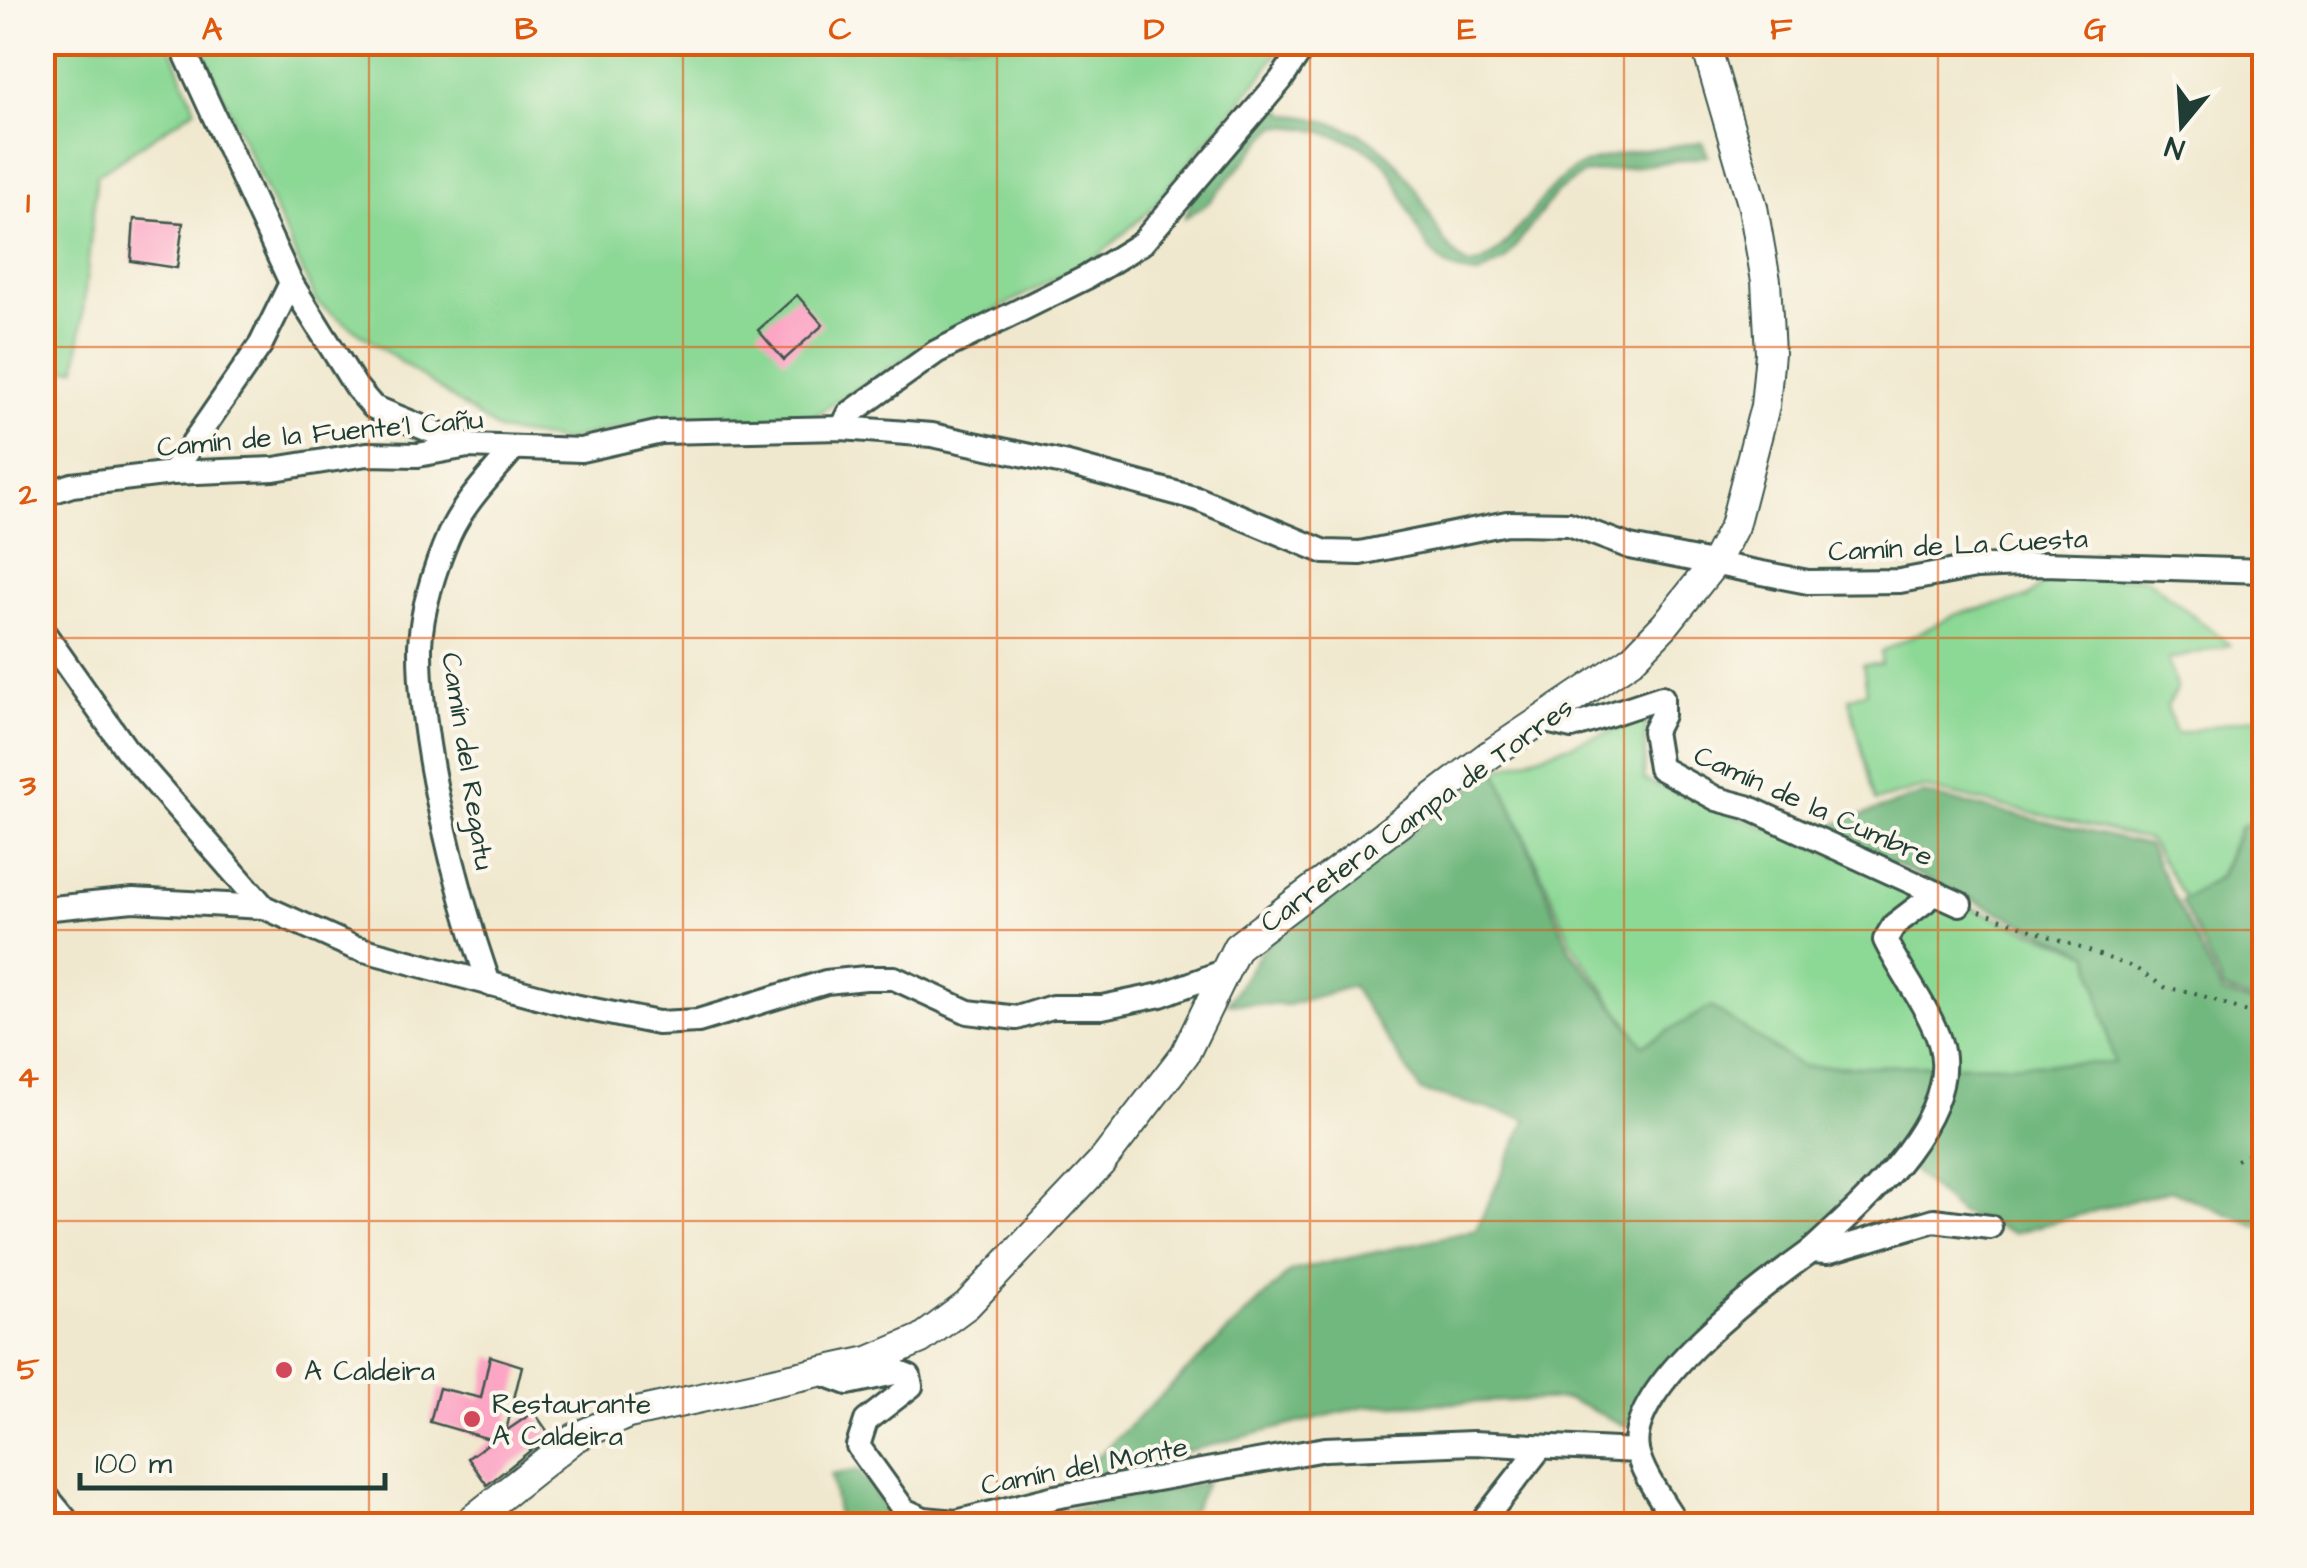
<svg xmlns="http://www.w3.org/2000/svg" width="2307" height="1568" font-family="'Architects Daughter',sans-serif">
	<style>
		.green { fill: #8cd895; stroke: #568a64; stroke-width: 2.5 }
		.forest { fill: #71b87e; stroke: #487a59; stroke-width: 2.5 }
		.building { fill: #fca5c4 }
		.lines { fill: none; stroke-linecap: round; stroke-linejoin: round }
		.minor-casing { stroke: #3e574b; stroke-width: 28 }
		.tertiary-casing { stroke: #3e574b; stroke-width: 32 }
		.path { stroke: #3e574b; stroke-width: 4; stroke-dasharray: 2.5 8; stroke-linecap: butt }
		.minor { stroke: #fff; stroke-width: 22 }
		.tertiary { stroke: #fff; stroke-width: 28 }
		.grid { fill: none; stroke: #de580e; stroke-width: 2.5; stroke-opacity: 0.55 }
		.poi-dot { fill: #d1495b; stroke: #fbf7ec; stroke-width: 4 }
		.labels { text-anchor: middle; stroke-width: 8; stroke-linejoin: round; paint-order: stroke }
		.street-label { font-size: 28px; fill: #1f3d34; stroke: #fbf7ec }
		.poi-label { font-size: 28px; fill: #1f3d34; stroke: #fbf7ec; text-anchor: start }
		.neatline { fill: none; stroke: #de580e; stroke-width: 4 }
		.grid-label { font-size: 32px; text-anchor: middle; font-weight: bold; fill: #de580e }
	</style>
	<rect width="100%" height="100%" fill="#fbf7ec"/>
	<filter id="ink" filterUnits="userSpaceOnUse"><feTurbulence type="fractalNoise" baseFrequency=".01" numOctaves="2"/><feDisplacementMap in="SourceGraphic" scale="20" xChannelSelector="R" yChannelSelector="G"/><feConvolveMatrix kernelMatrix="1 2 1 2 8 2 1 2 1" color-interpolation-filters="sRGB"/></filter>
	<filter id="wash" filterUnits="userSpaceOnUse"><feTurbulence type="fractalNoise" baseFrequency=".0048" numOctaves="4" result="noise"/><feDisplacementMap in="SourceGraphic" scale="40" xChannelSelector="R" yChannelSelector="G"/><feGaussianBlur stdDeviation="2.25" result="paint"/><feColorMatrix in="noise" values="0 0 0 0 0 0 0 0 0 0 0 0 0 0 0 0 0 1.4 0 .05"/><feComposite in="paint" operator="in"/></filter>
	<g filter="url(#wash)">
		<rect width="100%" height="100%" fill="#f0e8ce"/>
		<g class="green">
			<polygon points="43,43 169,43 195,109 97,175 77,368 43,374"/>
			<polygon points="199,43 1283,43 1263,74 1148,212 1098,256 909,356 798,426 657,419 564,441 499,431 317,303"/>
			<polygon points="2052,576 2146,578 2230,645 2168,660 2177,690 2167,706 2176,734 2264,715 2264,821 2240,826 2219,876 2185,899 2149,840 1923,788 1875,802 1849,698 1867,691 1863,665 1881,664 1881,652 1957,614 2027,598"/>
			<polygon points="1646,719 1644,780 2090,954 2115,1063 1802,1067 1711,1007 1643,1045 1573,945 1496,770"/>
		</g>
		<g class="forest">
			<path d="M1280,108L1287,114C1356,123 1390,142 1424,203C1439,229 1440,245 1468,265C1507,264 1537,191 1573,170C1603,152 1666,148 1702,142L1708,156L1583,174L1557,192L1505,260L1478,275C1419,272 1415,209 1389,169C1369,139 1309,126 1276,126L1209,202L1185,218L1192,197Z"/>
			<polygon points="1496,770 1570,949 1643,1045 1711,1007 1802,1067 2114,1063 2090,954 1820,830 1923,794 2148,845 2222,993 2264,1008 2264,1229 2171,1190 2014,1233 1960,1213 1906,1164 1716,1327 1626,1426 1568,1399 1365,1406 1073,1480 1291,1271 1476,1230 1527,1119 1421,1091 1352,986 1287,1005 1228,1003 1264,947 1312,906"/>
			<polygon points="2264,822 2264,1005 2224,990 2181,901 2221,877 2241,826"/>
			<polygon points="858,1470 887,1511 933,1525 839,1525 831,1475"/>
			<polygon points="1206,1483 1186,1525 984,1525"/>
		</g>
		<g id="blocks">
			<g class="building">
				<polygon points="134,219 183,223 177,268 131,261"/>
				<polygon points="797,295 823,325 784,360 758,330"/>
				<polygon points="490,1356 522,1366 506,1431 534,1412 550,1435 487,1485 468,1458 493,1440 430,1422 439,1388 481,1398"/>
			</g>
		</g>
	</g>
	<g filter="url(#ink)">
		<use href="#blocks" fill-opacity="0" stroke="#3e574b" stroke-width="2.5"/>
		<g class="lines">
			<g class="minor-casing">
				<g id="minor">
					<polyline points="180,42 291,283 356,387 373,407 468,446"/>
					<polyline points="842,428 849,414 936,352 1087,277 1142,243 1281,80 1306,42"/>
					<polyline points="172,473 261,344 291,283"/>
					<polyline points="42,495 72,485 172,473 274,469 367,454 418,455 468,446 581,450 661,432 842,428 932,435 1068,464 1198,499 1325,552 1360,553 1507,523 1569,524 1630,547 1808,582 1900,581 1976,567 2044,564 2264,571"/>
					<polyline points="42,630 126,749 264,907 353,947 574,1006 658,1023 698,1021 826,982 866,978 894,978 968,1012 1017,1018 1052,1007 1102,1007 1161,995 1225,971"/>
					<polyline points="1542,720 1572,727 1662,697 1662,715 1654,731 1660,768 1717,799 1747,807 1960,904"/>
					<polyline points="42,909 133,900 264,907"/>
					<path d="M489,984C456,888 419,748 420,646C421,611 435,567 449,535C464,502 490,477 513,449"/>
					<path d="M1811,1251C1860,1206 1963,1117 1940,1043C1928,1006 1902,975 1885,940L1894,925L1936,893"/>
					<polyline points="821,1373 848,1383 899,1372 909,1376 911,1386 866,1421 858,1446 904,1510 924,1519 956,1522 1055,1497 1325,1449 1473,1443 1637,1451"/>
					<polyline points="42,1491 71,1526"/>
					<polyline points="1479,1526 1541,1447"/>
					<path d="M1678,1526C1665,1504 1642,1475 1637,1450C1626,1386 1764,1285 1811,1251L1827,1252L1934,1220L1990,1227"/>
				</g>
			</g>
			<g class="tertiary-casing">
				<polyline id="tertiary" points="464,1526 576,1437 628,1414 869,1361 921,1339 967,1305 1101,1163 1185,1054 1237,947 1489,755 1631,660 1665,625 1716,561 1734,526 1765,406 1770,353 1766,281 1753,207 1705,42"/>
			</g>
			<g class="path">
				<polyline points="1980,911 2135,968 2166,988 2192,992 2264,1018"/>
				<polyline points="2236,1160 2264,1147"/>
			</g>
			<use href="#minor" class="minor"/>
			<use href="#tertiary" class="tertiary"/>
		</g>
	</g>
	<path class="grid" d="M369,42V1526M683,42V1526M997,42V1526M1310,42V1526M1624,42V1526M1938,42V1526M42,347H2264M42,638H2264M42,930H2264M42,1221H2264"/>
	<g class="poi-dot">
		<circle cx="284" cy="1370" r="10"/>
		<circle cx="472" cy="1419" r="10"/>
	</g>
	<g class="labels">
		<g class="street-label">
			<text transform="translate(320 432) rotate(-5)" y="10">Camín de la Fuente'l Cañu</text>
			<text transform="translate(1958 544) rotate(-3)" y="10">Camín de La Cuesta</text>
			<text transform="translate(469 761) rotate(81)" y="10">Camín del Regatu</text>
			<text transform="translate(1814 805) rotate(24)" y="10">Camín de la Cumbre</text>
			<text transform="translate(1416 814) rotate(-36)" y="10">Carretera Campa de Torres</text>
			<text transform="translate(1084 1465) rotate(-11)" y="10">Camín del Monte</text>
		</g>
		<g class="poi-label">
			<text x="304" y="1380">A Caldeira</text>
			<text x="492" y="1413">Restaurante<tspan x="492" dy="32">A Caldeira</tspan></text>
		</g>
	</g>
	<rect width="2307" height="1568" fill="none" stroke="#fbf7ec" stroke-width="110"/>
	<g transform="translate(2182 125) rotate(198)" stroke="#fbf7ec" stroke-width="8" paint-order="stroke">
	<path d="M0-8L18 38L0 25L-18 38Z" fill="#1f3d34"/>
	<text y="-15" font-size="28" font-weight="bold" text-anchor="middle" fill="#1f3d34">N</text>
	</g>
	<path d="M80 1473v15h305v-15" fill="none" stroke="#1f3d34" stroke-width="5"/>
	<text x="95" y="1473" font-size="30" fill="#1f3d34" stroke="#fbf7ec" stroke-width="8" paint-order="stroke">100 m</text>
	<rect x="55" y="55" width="2197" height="1458" class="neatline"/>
	<g class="grid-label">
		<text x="212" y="39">A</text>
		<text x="526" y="39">B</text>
		<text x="840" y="39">C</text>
		<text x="1154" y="39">D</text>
		<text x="1467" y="39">E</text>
		<text x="1781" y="39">F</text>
		<text x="2095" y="39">G</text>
		<text x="28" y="212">1</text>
		<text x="28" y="504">2</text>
		<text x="28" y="795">3</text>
		<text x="28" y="1087">4</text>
		<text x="28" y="1379">5</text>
	</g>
</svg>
